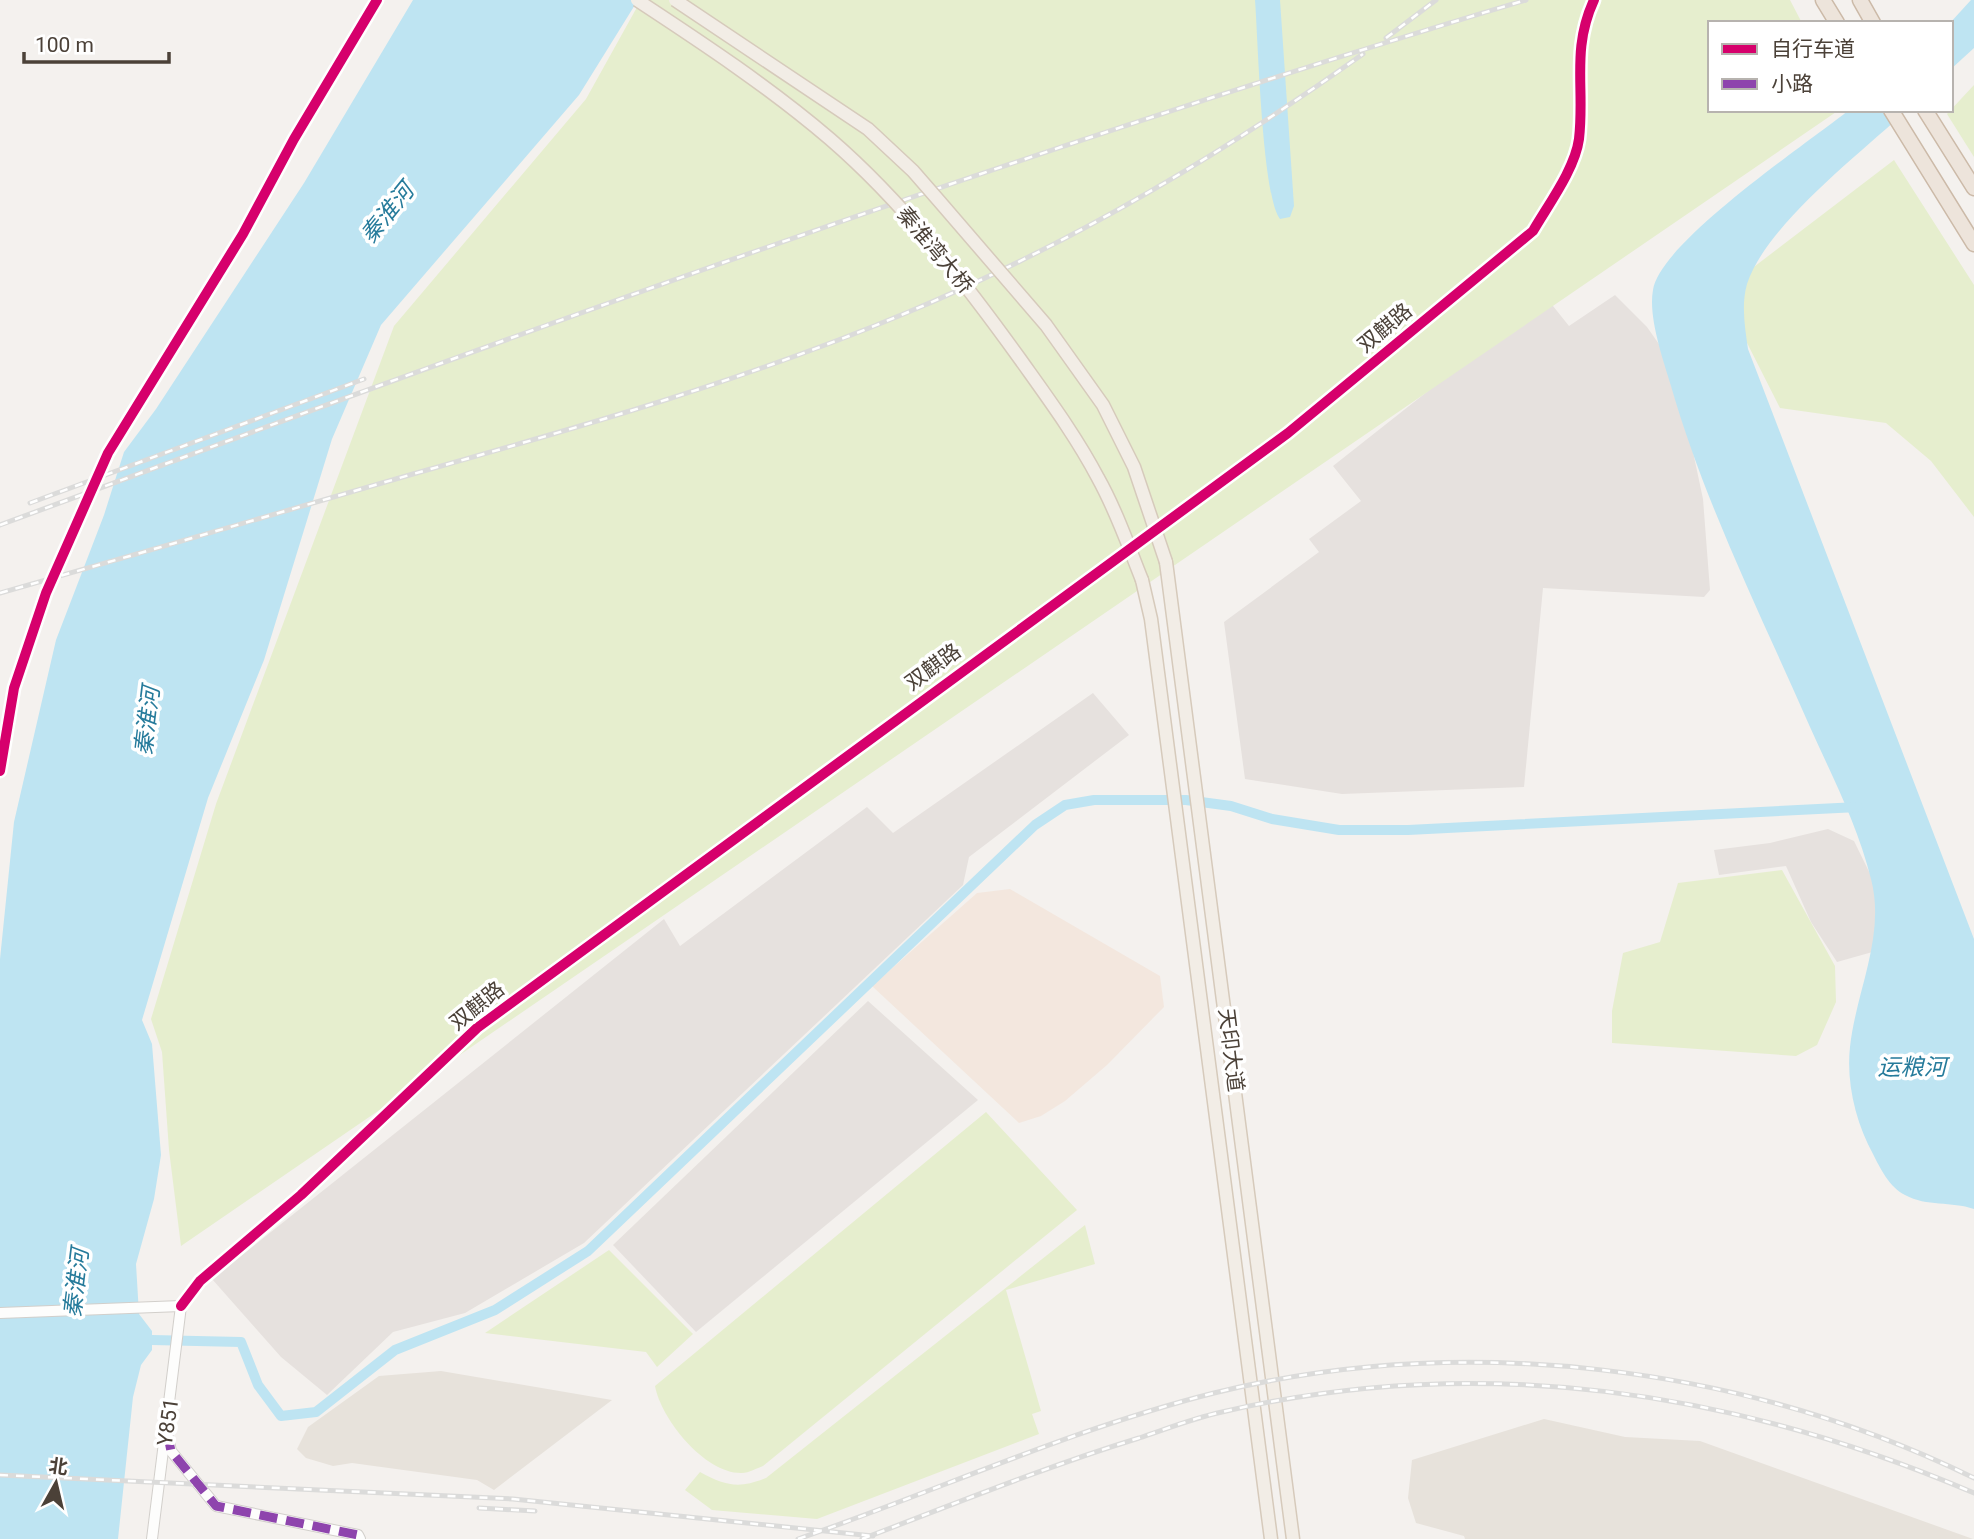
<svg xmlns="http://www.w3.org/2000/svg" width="1974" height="1539" font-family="Roboto,'Noto Sans SC',sans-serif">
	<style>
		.residential { fill: #e7e2db }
		.commercial { fill: #f3e7de }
		.industrial { fill: #e6e1de }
		.green { fill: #e6eece }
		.water { fill: #bee4f2 }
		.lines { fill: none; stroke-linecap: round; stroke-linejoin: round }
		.canal { stroke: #bee4f2; stroke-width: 10 }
		.minor-casing { stroke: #d2cfcb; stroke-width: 12 }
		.major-casing { stroke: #d6cabb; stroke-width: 15 }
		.highway-casing { stroke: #ccbaa8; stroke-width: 17 }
		.minor { stroke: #fdfdfc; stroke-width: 10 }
		.major { stroke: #f2ede6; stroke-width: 12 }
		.highway { stroke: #ede4db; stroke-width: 14 }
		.rail-casing { stroke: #dbdbda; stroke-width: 5 }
		.rail { stroke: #fff; stroke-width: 2.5; stroke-dasharray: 8; stroke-linecap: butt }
		.major-bridge-casing { stroke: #d6cabb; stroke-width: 15; stroke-linecap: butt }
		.major-bridge { stroke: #f2ede6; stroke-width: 12 }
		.quiet { stroke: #8e44ad; stroke-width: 9; stroke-dasharray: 18 9; stroke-linecap: butt }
		.cycleway-casing { stroke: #fff; stroke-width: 15 }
		.cycleway { stroke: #d6006c; stroke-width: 10 }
		.labels { text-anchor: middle; stroke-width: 7; stroke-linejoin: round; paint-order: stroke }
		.street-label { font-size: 21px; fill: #4b4138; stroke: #fff }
		.water-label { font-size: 23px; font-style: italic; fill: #267b9b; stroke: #fff }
	</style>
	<rect width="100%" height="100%" fill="#f4f1ee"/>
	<g class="residential">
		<polygon points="441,1371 612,1400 494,1490 477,1480 352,1463 333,1466 306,1458 297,1449 308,1427 379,1376"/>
		<polygon points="1544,1419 1625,1437 1700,1441 1973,1539 1465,1539 1464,1536 1416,1523 1408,1498 1412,1460"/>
	</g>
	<polygon class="commercial" points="1010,889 1160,976 1164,1007 1107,1065 1065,1101 1041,1116 1019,1123 872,986 977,893"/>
	<g class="industrial">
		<polygon points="1533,281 1569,326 1615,295 1647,327 1675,367 1703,499 1710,590 1704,597 1543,588 1524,787 1342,794 1245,779 1224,622 1319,552 1309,539 1361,501 1333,466 1480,350"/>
		<polygon points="1093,693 1129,735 969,857 963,885 584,1243 465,1313 393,1332 327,1395 281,1357 212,1279 664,919 680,946 867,807 893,833"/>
		<polygon points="1828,829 1854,841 1876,886 1876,951 1837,962 1811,922 1786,866 1719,875 1714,850 1770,843"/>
		<polygon points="868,1001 978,1100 696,1332 613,1245"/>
	</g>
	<g class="green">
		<polygon points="641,0 1790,0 1802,23 1710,23 1710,110 1839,110 181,1246 169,1150 162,1052 151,1019 216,804 394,326 586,99"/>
		<polygon points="1974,85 1974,157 1947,114"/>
		<polygon points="1894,160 1974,285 1974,517 1931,461 1886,423 1780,408 1743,335 1742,276"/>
		<polygon points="1782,870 1835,966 1836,1002 1817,1045 1796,1056 1612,1043 1612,1011 1623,953 1660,942 1678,883"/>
		<path d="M986,1112L1077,1210L763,1466C757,1468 749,1473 742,1473C705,1474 661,1419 655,1386Z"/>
		<path d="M1085,1225L1095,1264L1006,1290L1041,1411L1032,1414L1039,1434L817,1519L712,1510L685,1490L700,1472C726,1486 739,1489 766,1478Z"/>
		<polygon points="609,1250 693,1334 657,1367 646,1352 485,1333"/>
	</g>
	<g class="water">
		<polygon points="413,0 638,0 579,95 381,325 332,439 264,660 208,798 142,1020 152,1044 161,1155 154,1199 136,1264 139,1314 152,1331 152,1350 141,1365 133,1397 118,1539 0,1539 0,959 14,822 56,640 104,515 124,452 156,409 304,183"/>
		<path d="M1255,0H1280L1294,206L1290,217L1280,219C1262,196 1258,39 1255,0Z"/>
		<polygon points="1971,0 1974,0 1974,48 1951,69 1950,23"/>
		<path d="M1849,110H1907C1861,153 1766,225 1747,284C1741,305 1745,328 1748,349L1974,939V1209C1951,1201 1927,1207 1905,1195C1890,1188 1880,1168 1873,1154C1856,1123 1846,1083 1850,1047C1856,991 1886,936 1871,879C1858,826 1832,776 1810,727C1761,615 1705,504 1671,386C1663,359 1648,317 1653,290C1660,242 1808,143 1849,110Z"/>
	</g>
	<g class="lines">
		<polyline class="canal" points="152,1340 241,1342 258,1385 281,1416 316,1412 395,1350 495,1310 588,1251 1035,825 1065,805 1094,800 1186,800 1231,806 1272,819 1339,830 1408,830 1858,807"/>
		<g class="minor-casing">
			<g id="minor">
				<polyline points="0,771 14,688 46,593 108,453 243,234 294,139 377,0"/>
				<path d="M181,1306L200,1281L301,1195L477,1028L1288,433L1533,231C1548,205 1575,169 1579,139C1585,88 1571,50 1594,0"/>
				<polyline points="0,1313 181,1306"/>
				<polyline points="167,1432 171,1451 216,1506 358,1535 360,1539"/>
				<polyline points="152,1539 181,1306"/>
			</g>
		</g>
		<g class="major-casing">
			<g id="major">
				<polyline points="1166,562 1293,1539"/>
				<polyline points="1142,580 1151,619 1271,1539"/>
			</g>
		</g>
		<g class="highway-casing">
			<g id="highway">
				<polyline points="1823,0 1837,23"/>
				<polyline points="1860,0 1873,23"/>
				<polyline points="1891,110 1974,244"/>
				<polyline points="1925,110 1974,188"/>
			</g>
		</g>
		<use href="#minor" class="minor"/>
		<use href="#major" class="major"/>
		<use href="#highway" class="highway"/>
		<g class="rail-casing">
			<g id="rail">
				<polyline points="1386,38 1436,0"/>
				<polyline points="30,503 364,379"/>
				<path d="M0,525C505,338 1010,154 1526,0"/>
				<path d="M0,593C138,554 275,514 413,474C580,427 746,380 906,313C1067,246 1221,155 1363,54"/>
				<polyline points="0,1475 513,1499 873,1536"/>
				<polyline points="479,1508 535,1511"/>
				<path d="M798,1539C937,1491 1071,1429 1214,1393C1464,1331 1743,1365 1974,1478"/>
				<path d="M862,1539C954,1504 1045,1467 1139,1438C1166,1429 1194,1418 1222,1412C1478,1352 1734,1390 1974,1493"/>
			</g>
		</g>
		<use href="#rail" class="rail"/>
		<g class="major-bridge-casing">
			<g id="major-bridge">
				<path d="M637,0C704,44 769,87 830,139C903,202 963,280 1020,359C1047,397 1076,436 1098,478C1116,510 1128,545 1142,580"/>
				<polyline points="675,0 868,129 913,171 940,202 1046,325 1103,405 1134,467 1166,562"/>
			</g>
		</g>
		<use href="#major-bridge" class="major-bridge"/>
		<polyline class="quiet" points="167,1432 171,1451 216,1506 358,1535 360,1539"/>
		<g class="cycleway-casing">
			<g id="cycleway">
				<polyline points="0,771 14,688 46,593 108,453 243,234 294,139 377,0"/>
				<path d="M181,1306L200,1281L301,1195L477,1028L1288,433L1533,231C1548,205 1575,169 1579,139C1585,88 1571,50 1594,0"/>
			</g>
		</g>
		<use href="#cycleway" class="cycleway"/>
	</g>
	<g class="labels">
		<g class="street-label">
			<text transform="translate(935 250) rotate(50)" y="7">秦淮湾大桥</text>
			<text transform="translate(1385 328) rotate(-40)" y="7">双麒路</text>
			<text transform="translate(933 667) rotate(-36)" y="7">双麒路</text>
			<text transform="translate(477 1006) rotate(-39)" y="7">双麒路</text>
			<text transform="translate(1231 1050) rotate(83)" y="7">天印大道</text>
			<text transform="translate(168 1422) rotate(-82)" y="7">Y851</text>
		</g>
		<g class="water-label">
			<text transform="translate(387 213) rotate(-51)" y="8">秦淮河</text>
			<text transform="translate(147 721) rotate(-83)" y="8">秦淮河</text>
			<text x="1912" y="1075">运粮河</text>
			<text transform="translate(76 1283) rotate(-83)" y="8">秦淮河</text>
		</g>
	</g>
	<rect x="1708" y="21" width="245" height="91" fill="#ffffff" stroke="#b7b3af" stroke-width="2"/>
	<rect x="1722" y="44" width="35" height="10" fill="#d6006c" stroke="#b7b3af" stroke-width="2"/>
	<text x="1771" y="56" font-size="21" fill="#4b4138">自行车道</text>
	<rect x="1722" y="79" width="35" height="10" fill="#8e44ad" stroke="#b7b3af" stroke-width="2"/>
	<text x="1771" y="91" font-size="21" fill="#4b4138">小路</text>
	<g transform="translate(56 1483) rotate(8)" stroke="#ffffff" stroke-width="5" paint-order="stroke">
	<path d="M0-5L12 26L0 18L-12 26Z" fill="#4b4138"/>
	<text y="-10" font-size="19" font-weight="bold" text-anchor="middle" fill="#4b4138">北</text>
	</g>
	<path d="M24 52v10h145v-10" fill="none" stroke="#4b4138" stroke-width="3.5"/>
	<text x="35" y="52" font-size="21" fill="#4b4138" stroke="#ffffff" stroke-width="5" paint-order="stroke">100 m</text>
</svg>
